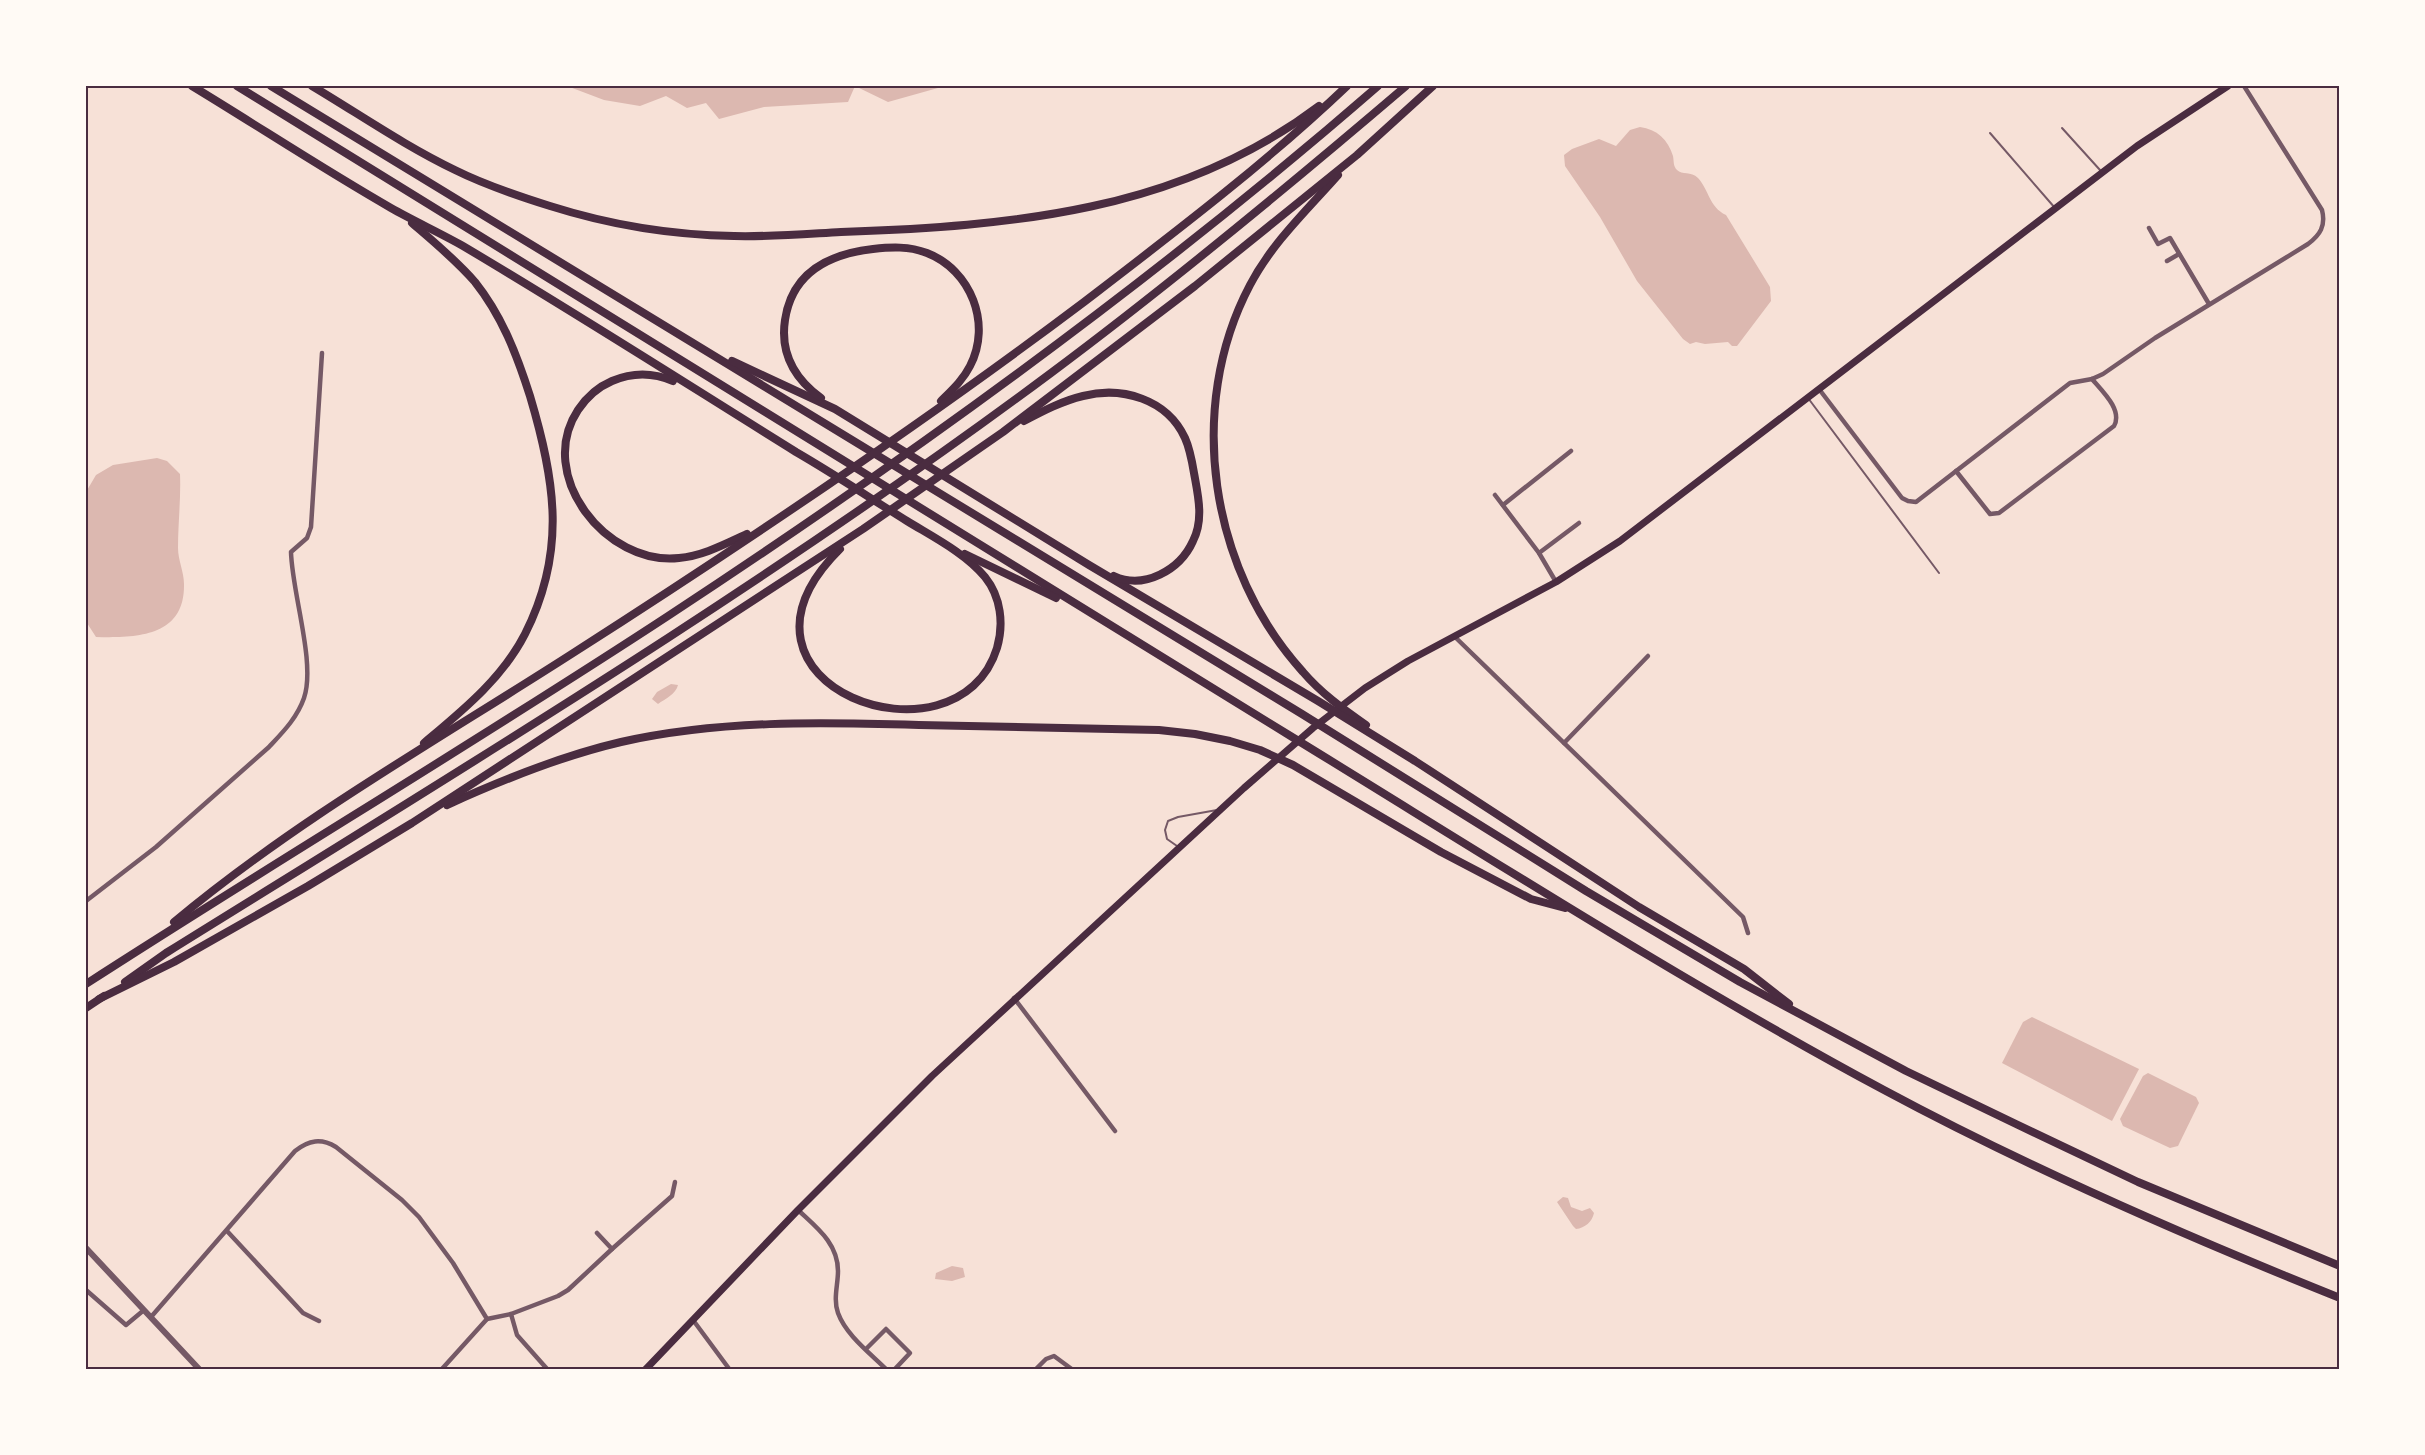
<svg xmlns="http://www.w3.org/2000/svg" width="2425" height="1455" font-family="'Alegreya Sans',sans-serif">
	<style>
		.water { fill: #dcb8b0 }
		.lines { fill: none; stroke-linecap: round; stroke-linejoin: round }
		.service { stroke: #755966; stroke-width: 2 }
		.minor { stroke: #755966; stroke-width: 4.5 }
		.tertiary { stroke: #755966; stroke-width: 6 }
		.secondary { stroke: #4a2c40; stroke-width: 7 }
		.motorway { stroke: #4a2c40; stroke-width: 8 }
		.neatline { fill: none; stroke: #4a2c40; stroke-width: 2 }
	</style>
	<rect width="100%" height="100%" fill="#f7e1d7"/>
	<g class="water">
		<polygon points="567,86 945,86 888,102 855,86 848,102 764,107 719,119 706,103 687,108 666,96 640,106 604,100"/>
		<path d="M1640,127C1657,129 1668,140 1673,156C1674,161 1673,166 1677,170C1682,175 1691,171 1698,178C1709,190 1709,207 1726,215L1770,287L1771,301L1737,346H1732L1728,342L1705,344L1696,342L1690,344L1683,339L1637,281L1600,217L1565,166L1564,155L1572,149L1599,139L1616,146L1630,130Z"/>
		<path d="M157,458L167,461L180,474C181,499 178,523 178,548C178,560 184,572 184,584C185,637 137,638 96,637L87,623L86,492L96,475L113,465Z"/>
		<path d="M671,684L678,685C676,694 665,699 658,704L652,699L657,692Z"/>
		<polygon points="2032,1017 2139,1069 2112,1121 2002,1063 2023,1022"/>
		<polygon points="2148,1073 2196,1097 2199,1103 2178,1146 2170,1148 2123,1126 2120,1119 2143,1076"/>
		<path d="M1563,1197L1568,1198L1571,1207L1582,1211L1590,1208L1594,1213C1592,1222 1585,1228 1576,1229L1573,1226L1557,1202Z"/>
		<polygon points="952,1266 963,1268 965,1277 952,1281 935,1279 936,1273"/>
	</g>
	<g class="lines">
		<g class="service">
			<polyline points="2062,128 2100,170"/>
			<polyline points="1990,133 2055,208"/>
			<polyline points="1808,398 1939,573"/>
			<polyline points="1177,846 1167,839 1165,830 1168,821 1178,817 1217,810"/>
		</g>
		<g class="minor">
			<polyline points="2149,228 2158,244 2170,238 2209,304"/>
			<polyline points="2167,261 2179,254"/>
			<path d="M1819,389L1902,498L1908,501L1916,502L2070,383L2092,379L2103,374L2155,338L2308,244C2320,235 2326,226 2322,210L2244,86"/>
			<path d="M1956,471L1990,514L1999,513L2114,426C2123,410 2102,391 2092,379"/>
			<polyline points="1495,495 1539,553 1556,582"/>
			<polyline points="1503,505 1571,451"/>
			<polyline points="1539,553 1579,523"/>
			<polyline points="1454,636 1743,917 1748,933"/>
			<polyline points="1564,743 1648,656"/>
			<path d="M86,901L156,847L269,747C283,732 297,718 304,698C316,663 292,593 291,552L307,538L311,527L322,353"/>
			<polyline points="1014,998 1115,1131"/>
			<path d="M798,1210C816,1227 838,1243 838,1271C838,1285 833,1299 838,1313C846,1335 870,1353 887,1370"/>
			<polyline points="227,1231 303,1313 319,1321"/>
			<polyline points="612,1249 672,1196 675,1182"/>
			<polyline points="86,1290 126,1325 144,1310"/>
			<polyline points="511,1314 558,1296 568,1290 612,1249 597,1233"/>
			<path d="M151,1317L295,1151C309,1140 321,1138 336,1147L402,1200L419,1217L453,1263L487,1319L441,1370"/>
			<polyline points="487,1319 511,1314 517,1335 548,1370"/>
			<polyline points="693,1320 730,1370"/>
			<polyline points="866,1349 886,1329 910,1353 894,1370"/>
			<polyline points="1035,1370 1046,1359 1054,1356 1073,1370"/>
		</g>
		<polyline class="tertiary" points="86,1248 200,1370"/>
		<polyline class="secondary" points="645,1370 798,1210 932,1076 1244,788 1313,728 1365,688 1408,661 1556,582 1620,541 2137,146 2228,86"/>
		<g class="motorway">
			<path d="M192,86C258,126 323,169 391,208C414,221 440,233 463,246C576,313 685,383 796,452C834,474 870,498 907,521C933,537 965,553 985,577C1001,597 1004,624 997,648C958,775 702,686 840,549"/>
			<path d="M237,86C591,302 943,523 1297,740C1491,859 1683,982 1884,1090C2031,1169 2185,1236 2340,1298"/>
			<polyline points="271,86 1302,714 1586,891 1740,982 1906,1071 2016,1124 2138,1182 2340,1266"/>
			<path d="M312,86C359,114 405,146 455,170C485,185 518,196 550,206C610,225 671,235 734,236C769,237 805,234 841,232C1010,226 1179,212 1319,106"/>
			<path d="M1338,175C1307,210 1272,243 1250,285C1185,408 1210,570 1303,672C1321,693 1343,709 1366,725"/>
			<path d="M412,223C434,242 456,260 475,282C502,316 517,355 530,396C555,480 567,551 525,634C502,679 462,711 424,743"/>
			<polyline points="732,361 835,409 1089,565 1318,701 1415,761 1639,907 1744,969 1789,1004"/>
			<path d="M673,381C652,372 633,372 612,381C598,387 586,398 578,410C535,475 606,566 679,558C703,556 725,544 747,534"/>
			<path d="M821,398C795,379 780,353 785,320C792,272 829,254 873,249C891,247 909,246 927,253C971,270 992,324 970,366C963,380 952,390 941,401"/>
			<path d="M1024,421C1043,411 1062,401 1083,396C1122,386 1167,399 1185,438C1190,449 1192,461 1194,473C1198,495 1204,519 1193,541C1180,570 1144,590 1114,576"/>
			<polyline points="965,554 1056,598"/>
			<path d="M447,805C504,779 561,756 621,742C720,720 819,722 919,725C999,727 1079,729 1159,730L1195,734L1230,741L1260,750L1293,765L1441,852L1531,899L1565,908"/>
			<path d="M174,922C296,820 436,741 570,655C745,543 918,427 1084,302C1174,233 1265,164 1347,86"/>
			<path d="M125,982L166,953C465,767 768,584 1051,373C1173,282 1290,185 1406,86"/>
			<path d="M86,984C278,860 476,742 668,616C916,453 1155,280 1378,86"/>
			<polyline points="99,999 174,962 308,886 412,823 863,529 1003,432 1195,286 1357,155 1433,86"/>
			<polyline points="86,1008 104,996"/>
		</g>
	</g>
	<rect width="2425" height="1455" fill="none" stroke="#fffaf5" stroke-width="174"/>
	<rect x="87" y="87" width="2251" height="1281" class="neatline"/>
</svg>
